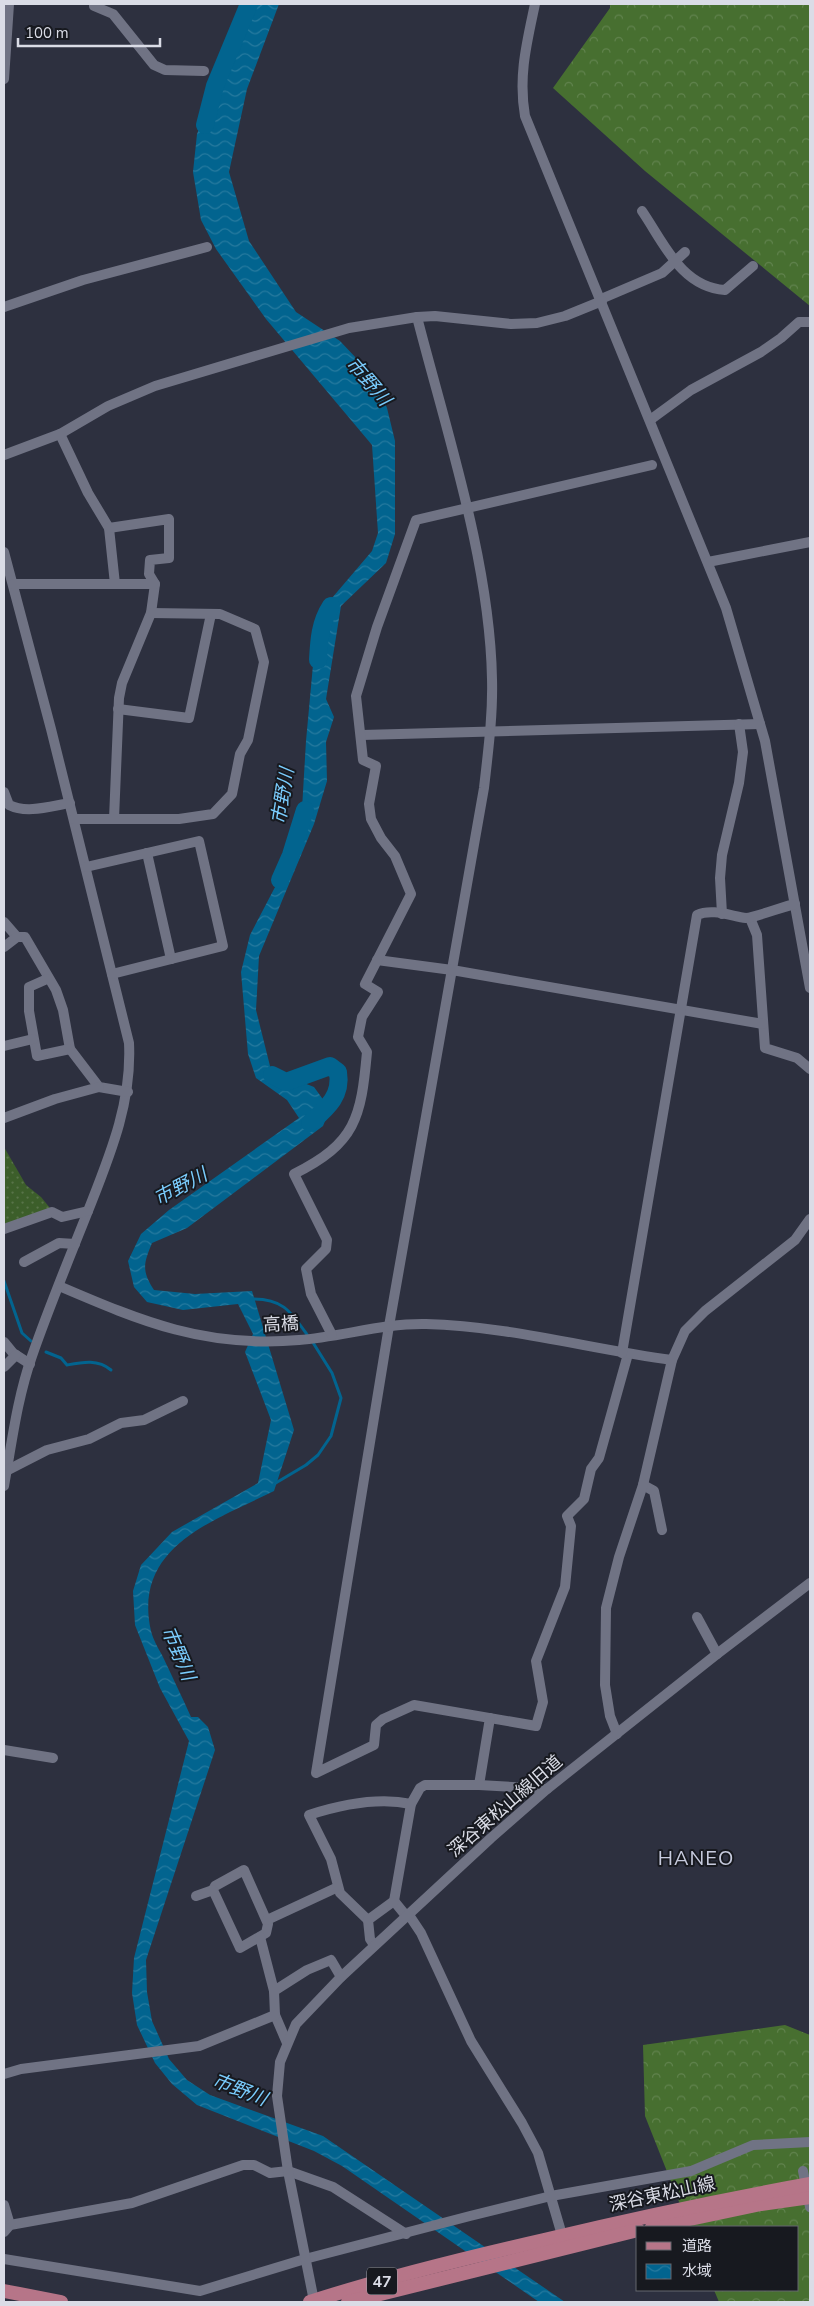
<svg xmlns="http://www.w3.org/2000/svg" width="814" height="2306" font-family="'Nunito Sans','Noto Sans JP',sans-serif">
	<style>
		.grass { fill: url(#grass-dots) }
		.forest { fill: url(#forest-crowns) }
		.water { fill: url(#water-waves) }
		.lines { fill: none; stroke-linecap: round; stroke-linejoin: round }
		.stream { stroke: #02648f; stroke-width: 3 }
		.river { stroke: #02648f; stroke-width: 18 }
		.minor { stroke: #707384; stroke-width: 10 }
		.major { stroke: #b67588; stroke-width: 14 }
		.labels { text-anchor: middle; stroke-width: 4; stroke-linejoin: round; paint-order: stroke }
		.shield { fill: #17191f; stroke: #a0a2aa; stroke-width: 1 }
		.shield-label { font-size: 16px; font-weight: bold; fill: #dadce6 }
		.street-label { font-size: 18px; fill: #dadce6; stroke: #17191f }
		.water-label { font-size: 19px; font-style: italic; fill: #7accfd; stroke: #17191f }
		.quarter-label { font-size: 20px; letter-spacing: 1px; fill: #c6cadd; stroke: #17191f }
	</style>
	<defs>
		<pattern id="grass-dots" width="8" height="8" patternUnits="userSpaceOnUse" patternTransform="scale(1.25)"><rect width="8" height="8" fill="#3c5e2a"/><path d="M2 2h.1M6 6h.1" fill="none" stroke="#587449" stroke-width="1.8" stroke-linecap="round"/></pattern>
		<pattern id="forest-crowns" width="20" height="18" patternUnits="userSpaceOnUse" patternTransform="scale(1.25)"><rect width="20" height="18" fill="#476f30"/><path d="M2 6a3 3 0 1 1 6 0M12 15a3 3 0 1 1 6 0" fill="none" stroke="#61834e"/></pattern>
		<pattern id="water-waves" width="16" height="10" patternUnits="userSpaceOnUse" patternTransform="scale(1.25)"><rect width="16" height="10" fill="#02648f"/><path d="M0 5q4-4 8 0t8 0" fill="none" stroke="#267a9f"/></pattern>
	</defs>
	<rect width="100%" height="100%" fill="#2d303f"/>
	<polygon class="grass" points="4,1147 26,1185 41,1197 50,1208 4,1226"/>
	<g class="forest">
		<polygon points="610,4 810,4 810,306 645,171 553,88 610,8"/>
		<polygon points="785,2025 810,2035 810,2302 719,2302 714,2290 798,2290 798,2227 689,2227 645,2116 643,2045"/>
	</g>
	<path class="water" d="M250,4H279L247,89L229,172L249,241L296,312L340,341L374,377L387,408L395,441V534L386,563L341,606L326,699L334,717L326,742L327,781L314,824L259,956L256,1010L271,1070L314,1087L330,1109L323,1126L187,1228L152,1243C144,1263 141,1270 154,1290L195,1294L252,1291L294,1430L274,1491C214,1521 132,1546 151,1631C153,1639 158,1648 162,1655C172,1676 182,1697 191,1717H198L208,1727L215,1750L146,1960L147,1992L152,2021L169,2059L187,2080L210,2095L323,2136L565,2302H539L342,2166L314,2151L197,2105L172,2084L155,2063L137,2025L132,1993L134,1958L189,1741L160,1688L135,1625L133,1591L141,1565L172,1532L258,1483L271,1420L245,1352L253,1334L238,1304L183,1310L147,1302L134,1287L128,1261L141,1234L169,1210L299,1118L287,1100L256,1078L248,1054L241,972L250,935L296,847L302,809L306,741L314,654L326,605L372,551L378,533L372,445L266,319L216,249L201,220L193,172L197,134Z"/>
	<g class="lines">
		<g class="stream">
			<polyline points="4,1281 22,1333 31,1341"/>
			<path d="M251,1299C283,1298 291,1312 308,1336"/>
			<path d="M46,1352L61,1358L67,1365C83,1362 98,1359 111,1370"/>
			<polyline points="274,1484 306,1465 318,1455 331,1436 341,1398 332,1373 312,1341"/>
		</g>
		<g class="river">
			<polyline points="205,125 215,86 249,4"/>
			<path d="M318,660C319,640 320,623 331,606"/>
			<polyline points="280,880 291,855 305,810"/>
			<path d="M272,1075L286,1082L330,1066L338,1072C342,1096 327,1108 310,1123"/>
		</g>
		<g class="minor">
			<polyline points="94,4 94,6 113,14 154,65 165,70 204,71"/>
			<path d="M535,4C527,42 518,76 525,116L726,608L765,741L810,988"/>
			<polyline points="4,79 9,4"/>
			<path d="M642,211C664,243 681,287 725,290L753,266"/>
			<polyline points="601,299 662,273 685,252"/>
			<polyline points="4,307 83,280 207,247"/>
			<path d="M417,317C446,430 490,562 492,679C493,716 488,752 484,788L389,1326L316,1773L374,1745L376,1725L383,1719L414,1705L536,1726L543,1702L536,1661L565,1587L571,1526L567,1516L584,1499L591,1469L599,1458L628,1354"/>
			<polyline points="650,420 691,390 761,352 781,338 799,322 810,322"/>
			<polyline points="60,434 88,493 109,528 115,584"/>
			<polyline points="4,455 60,434 108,406 155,386 349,328 417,317 435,316 511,324 537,323 565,316 602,301"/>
			<polyline points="109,528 169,519 169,558 150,560 149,574 155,584 151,613 122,683 119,698 114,819"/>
			<path d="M4,552L51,729L129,1043C132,1103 110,1155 88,1211C69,1259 49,1307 32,1356C17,1399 12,1442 4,1486"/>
			<polyline points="708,562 810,542"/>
			<polyline points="13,584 155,584"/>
			<polyline points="118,709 189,718 211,614"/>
			<polyline points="362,735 760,724"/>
			<path d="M4,792L9,805C27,814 51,806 70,803"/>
			<polyline points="74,819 179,819 213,814 232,794 240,754 248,740 264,662 255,629 220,614 151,613"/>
			<polyline points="147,853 171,959"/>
			<polyline points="86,867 199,841 223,946 112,974"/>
			<polyline points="722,914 720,878 722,855 739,783 743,752 739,724"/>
			<polyline points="750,918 757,935 765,1048 797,1058 810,1069"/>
			<polyline points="4,922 17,937 25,937 56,990 63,1010 70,1049 99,1087 128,1092"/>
			<polyline points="4,947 17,937"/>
			<polyline points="377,960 452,970 763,1024"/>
			<polyline points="47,979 29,987 29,1011 37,1056 70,1049"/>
			<polyline points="4,1046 33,1039"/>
			<polyline points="4,1118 55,1099 99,1087"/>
			<polyline points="4,1229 52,1212 62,1217 88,1211"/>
			<polyline points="24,1262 59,1243 75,1244"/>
			<path d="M59,1286C143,1322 205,1348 299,1340C341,1337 383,1323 426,1324C508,1326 590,1349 672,1360"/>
			<path d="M332,1335L311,1294L306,1269L326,1249L327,1240L294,1174C356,1143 361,1118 367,1052L358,1037L362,1017L378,992L365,984L411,894L395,856L381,838L371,819L369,804L376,766L363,760L356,696L377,627L416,520L652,465"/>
			<polyline points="4,1342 13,1353 30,1364"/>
			<path d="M622,1353L697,915C712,908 731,916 746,918C753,918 785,906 795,904"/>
			<polyline points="4,1367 16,1355"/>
			<polyline points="6,1471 47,1450 89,1439 121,1423 144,1420 183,1401"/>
			<polyline points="643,1485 654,1491 662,1530"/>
			<polyline points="697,1617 717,1654"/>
			<polyline points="617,1734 610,1716 605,1685 606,1608 619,1557 643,1485 672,1360 685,1331 705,1311 795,1240 810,1219"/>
			<polyline points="4,1750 53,1758"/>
			<polyline points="479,1785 490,1718"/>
			<polygon points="244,1870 268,1924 266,1933 240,1948 213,1890 215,1886"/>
			<polyline points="196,1896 213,1890"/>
			<polyline points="394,1901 407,1917"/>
			<polyline points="409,1915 421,1933 471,2041 522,2123 538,2153 562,2235"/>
			<polyline points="267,1920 338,1887"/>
			<path d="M368,1920L340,1893L331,1859L309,1815C340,1805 378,1797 411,1804"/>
			<polyline points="260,1937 274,1991"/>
			<polyline points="374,1945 370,1939 368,1920 394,1901 411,1804 420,1788 425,1785 479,1785 547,1789"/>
			<polyline points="275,2015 287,2043"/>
			<polyline points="4,2074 21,2069 199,2046 275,2015 274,1991 307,1970 331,1960 341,1977"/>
			<polyline points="803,2171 810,2207"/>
			<polyline points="4,2205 10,2225"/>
			<polyline points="4,2232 10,2225 132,2203 243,2165 254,2165 270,2173 288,2171 333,2187 406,2234"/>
			<polyline points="4,2259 200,2291 305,2259 470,2216 551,2196 691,2171 753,2145 810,2142"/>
			<polyline points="314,2301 288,2171 277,2096 280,2062 296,2024 341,1977 491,1838 547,1789 717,1654 810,1583"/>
		</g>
		<g class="major">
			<polyline points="652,2227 761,2204 810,2197"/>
			<polyline points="4,2291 61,2302"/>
			<path d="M310,2302C386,2277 465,2258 544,2240C632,2219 721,2200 810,2184"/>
			<polyline points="348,2302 638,2230"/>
		</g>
	</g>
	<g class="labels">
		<rect class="shield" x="367" y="2267.5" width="30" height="27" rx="4"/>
		<g class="shield-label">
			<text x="382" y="2287">47</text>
		</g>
		<g class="street-label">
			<text transform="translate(281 1324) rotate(-3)" y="6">高橋</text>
			<text transform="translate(505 1806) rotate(-41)" y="6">深谷東松山線旧道</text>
			<text transform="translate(662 2194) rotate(-12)" y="6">深谷東松山線</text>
		</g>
		<g class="water-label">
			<text transform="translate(369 381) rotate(49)" y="7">市野川</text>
			<text transform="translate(282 796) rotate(-81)" y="7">市野川</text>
			<text transform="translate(180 1186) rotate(-28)" y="7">市野川</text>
			<text transform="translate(179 1653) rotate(67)" y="7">市野川</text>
			<text transform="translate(240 2089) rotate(21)" y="7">市野川</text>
		</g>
		<g class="quarter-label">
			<text x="696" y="1865">HANEO</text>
		</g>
	</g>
	<rect width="814" height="2306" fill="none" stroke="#dadce6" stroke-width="10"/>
	<rect x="636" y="2226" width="162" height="65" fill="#17191f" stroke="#65676f"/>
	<rect x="646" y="2242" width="25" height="8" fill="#b67588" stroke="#65676f"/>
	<text x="682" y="2251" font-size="15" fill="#dadce6">道路</text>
	<rect x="646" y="2264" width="25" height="15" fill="url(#water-waves)" stroke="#65676f"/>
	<text x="682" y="2276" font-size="15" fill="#dadce6">水域</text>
	<path d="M18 38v8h142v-8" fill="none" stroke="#dadce6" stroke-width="2.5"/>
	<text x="25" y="38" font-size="15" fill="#dadce6" stroke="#17191f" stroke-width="4" paint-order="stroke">100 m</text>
</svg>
